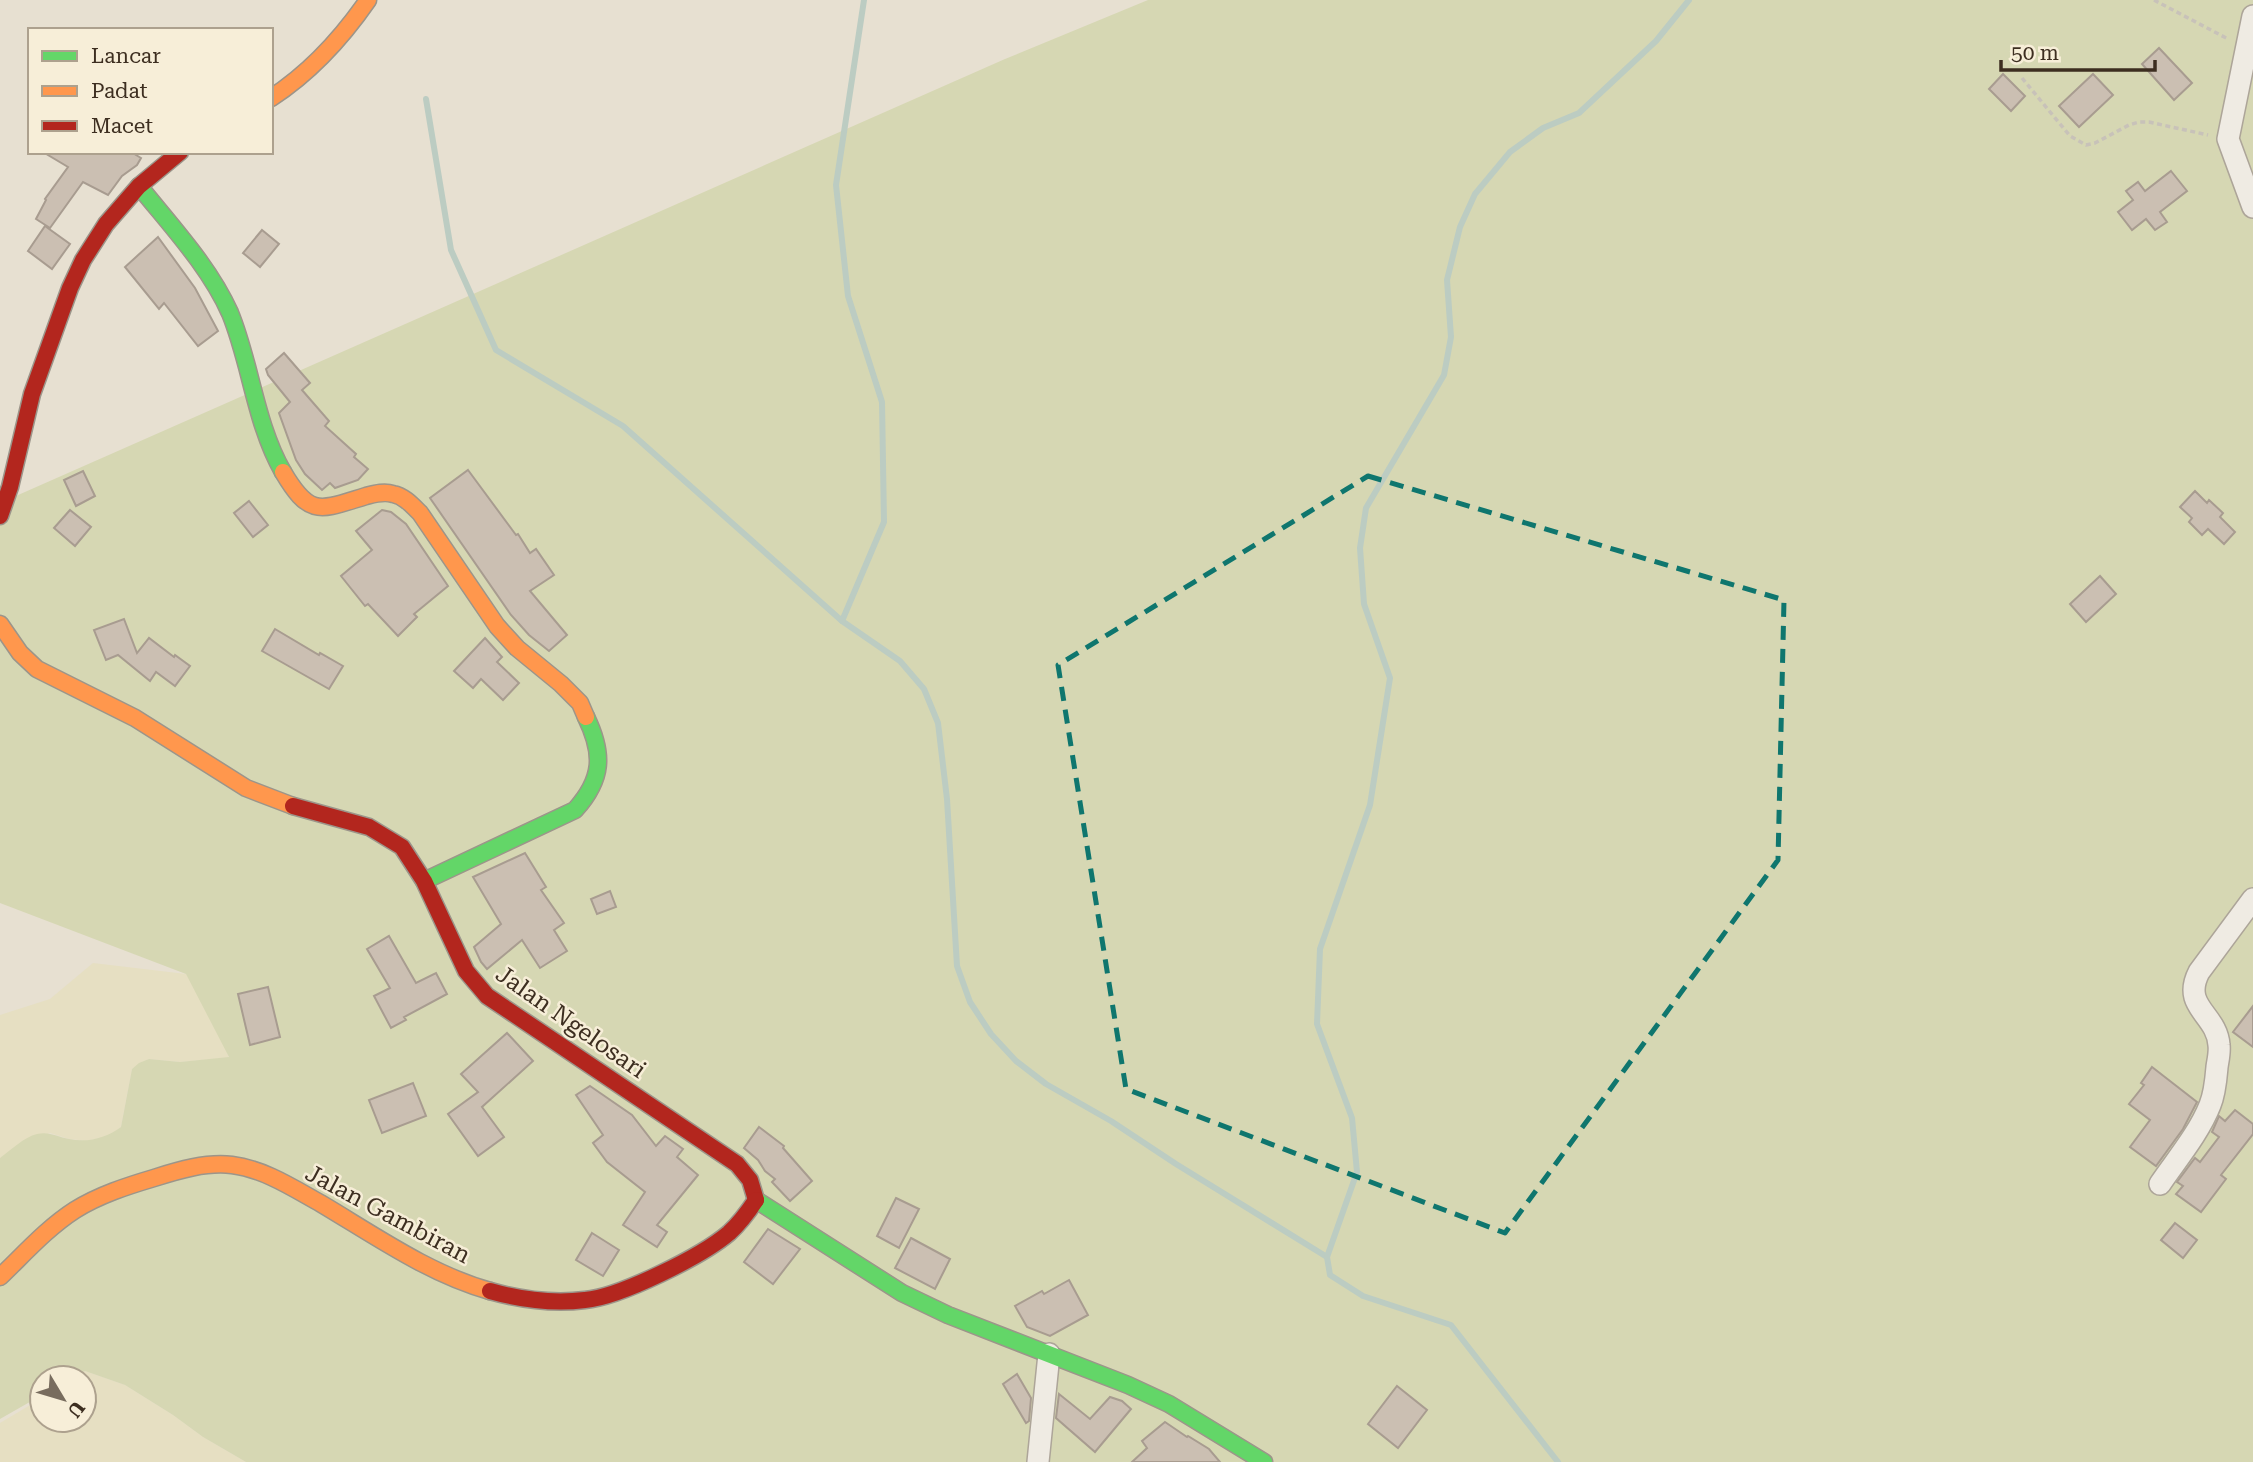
<svg xmlns="http://www.w3.org/2000/svg" width="2253" height="1462" font-family="'Roboto Serif',serif">
	<style>
		.farmland { fill: #e6dfc2 }
		.green { fill: #d6d7b3 }
		.lines { fill: none; stroke-linecap: round; stroke-linejoin: round }
		.stream { stroke: #bcccc2; stroke-width: 6 }
		.building { fill: #cbbfb2; stroke: #a89c90; stroke-width: 2 }
		.street-casing { stroke: #ada599; stroke-width: 24 }
		.fast-casing { stroke: #9c958a; stroke-width: 19 }
		.slow-casing { stroke: #9c958a; stroke-width: 19 }
		.jam-casing { stroke: #9c958a; stroke-width: 19 }
		.path { stroke: #c8c2b9; stroke-width: 3.5; stroke-dasharray: 5 3.5; stroke-linecap: butt }
		.street { stroke: #efebe3; stroke-width: 21 }
		.fast { stroke: #63d668; stroke-width: 16 }
		.slow { stroke: #ff974d; stroke-width: 16 }
		.jam { stroke: #b3261e; stroke-width: 16 }
		.marked { fill: none; stroke: #0f766e; stroke-width: 5; stroke-dasharray: 14 9; stroke-linejoin: round }
		.labels { text-anchor: middle; stroke-width: 5; stroke-linejoin: round; paint-order: stroke }
		.street-label { font-size: 24px; fill: #3d2e20; stroke: #f7eed8 }
	</style>
	<rect width="100%" height="100%" fill="#e7e0d1"/>
	<g class="farmland">
		<polygon points="93,963 186,974 210,1005 229,1058 180,1062 149,1059 132,1069 121,1127 109,1136 87,1141 69,1139 50,1133 0,1158 0,1015 50,999"/>
		<polygon points="85,1371 125,1385 173,1415 203,1437 246,1462 0,1462 0,1423 42,1398 42,1420 84,1420 84,1378 73,1378"/>
	</g>
	<path class="green" d="M1148,0H2253V1462H246L203,1437L173,1415L125,1385L85,1371L72,1378H42V1395L0,1419V1158C11,1150 24,1137 37,1134C49,1131 58,1137 69,1139C88,1143 106,1138 121,1127L132,1069L139,1063L149,1059L180,1062L229,1057L186,974L0,903V503L1005,59Z"/>
	<g class="lines">
		<g class="stream">
			<polyline points="426,99 451,250 496,350 623,426 842,621 900,661 924,689 938,723 947,799 957,966 970,1002 991,1034 1016,1061 1046,1084 1111,1121 1176,1164 1327,1257"/>
			<polyline points="842,621 884,522 882,402 848,296 836,185 864,0"/>
			<polyline points="1558,1462 1451,1325 1363,1296 1330,1275 1327,1257 1357,1172 1352,1118 1317,1024 1320,949 1370,805 1390,678 1364,604 1360,548 1366,508 1444,375 1451,337 1447,280 1460,227 1475,194 1510,152 1543,128 1579,113 1656,41 1689,0"/>
		</g>
	</g>
	<g class="building">
		<polygon points="2159,48 2192,83 2174,100 2142,64"/>
		<polygon points="2003,74 2025,96 2011,111 1989,89"/>
		<polygon points="2093,74 2113,95 2079,127 2059,106"/>
		<polygon points="43,152 131,152 141,158 137,165 122,176 108,195 83,182 50,228 36,219 46,200 45,199 68,167"/>
		<polygon points="2171,171 2187,191 2160,212 2167,222 2155,230 2146,219 2132,230 2118,212 2133,200 2126,191 2138,182 2145,191"/>
		<polygon points="45,226 70,244 52,269 28,251"/>
		<polygon points="262,230 279,244 260,267 243,253"/>
		<polygon points="158,237 195,288 218,331 198,346 164,303 159,309 125,267"/>
		<polygon points="284,353 310,383 302,390 329,421 325,426 356,454 354,457 368,469 358,480 335,488 330,483 322,490 305,474 296,460 279,413 290,402 268,375 266,369"/>
		<polygon points="468,470 516,535 518,534 530,553 536,549 554,575 530,591 567,635 549,651 529,635 511,615 430,498"/>
		<polygon points="83,471 95,496 76,506 64,480"/>
		<polygon points="2195,491 2207,503 2209,500 2223,513 2220,517 2235,532 2224,544 2208,529 2202,535 2189,522 2192,518 2180,507"/>
		<polygon points="249,501 268,525 253,537 234,513"/>
		<polygon points="70,510 91,527 75,546 54,528"/>
		<polygon points="382,510 391,512 406,524 448,586 414,614 417,617 398,636 368,604 365,606 341,576 372,550 356,531"/>
		<polygon points="2100,576 2116,594 2086,622 2070,604"/>
		<polygon points="124,619 137,653 149,638 174,657 175,655 190,666 175,686 156,672 150,681 118,655 106,660 94,630"/>
		<polygon points="275,629 319,655 320,653 343,666 329,689 262,651"/>
		<polygon points="485,638 502,657 497,662 519,683 503,700 481,679 473,688 454,671"/>
		<polygon points="525,853 546,887 541,890 564,923 554,930 567,951 540,968 522,940 487,969 481,962 474,947 501,924 473,877"/>
		<polygon points="610,891 616,907 597,914 591,899"/>
		<polygon points="389,936 416,983 436,973 447,994 404,1017 406,1020 391,1028 374,996 390,988 367,949"/>
		<polygon points="268,987 280,1037 250,1045 238,994"/>
		<polygon points="2253,1006 2253,1047 2233,1032"/>
		<polygon points="507,1033 533,1061 482,1107 504,1137 478,1156 448,1114 478,1092 461,1074"/>
		<polygon points="2152,1067 2197,1102 2183,1129 2156,1166 2130,1147 2150,1120 2129,1104 2144,1085 2141,1083"/>
		<polygon points="413,1083 426,1116 382,1133 369,1100"/>
		<polygon points="590,1086 632,1115 656,1146 665,1136 683,1149 677,1157 698,1175 657,1225 667,1232 657,1247 623,1225 645,1192 607,1162 593,1143 603,1135 576,1095"/>
		<polygon points="2235,1110 2253,1124 2253,1134 2221,1175 2226,1179 2201,1212 2176,1194 2183,1186 2177,1182 2195,1158 2200,1162 2219,1137 2212,1132 2219,1116 2225,1121"/>
		<polygon points="759,1127 784,1146 783,1148 812,1181 790,1201 772,1182 775,1179 765,1171 758,1160 744,1148"/>
		<polygon points="896,1198 919,1209 899,1248 877,1236"/>
		<polygon points="2175,1223 2197,1240 2183,1258 2161,1240"/>
		<polygon points="768,1229 800,1249 773,1284 744,1262"/>
		<polygon points="592,1233 619,1250 603,1276 576,1260"/>
		<polygon points="911,1238 950,1259 935,1289 895,1268"/>
		<polygon points="1069,1280 1088,1315 1050,1336 1027,1327 1015,1306 1042,1291 1044,1294"/>
		<polygon points="1017,1374 1031,1398 1029,1421 1026,1423 1003,1384"/>
		<polygon points="1397,1386 1427,1410 1398,1448 1368,1424"/>
		<polygon points="1059,1394 1090,1419 1110,1397 1122,1401 1131,1409 1095,1452 1056,1418"/>
		<polygon points="1165,1422 1187,1437 1188,1436 1209,1449 1220,1462 1132,1462 1147,1448 1142,1441"/>
	</g>
	<g class="lines">
		<g class="street-casing">
			<g id="street">
				<polyline points="2253,16 2228,139 2253,207"/>
				<path d="M2160,1184C2177,1159 2199,1133 2210,1105C2215,1093 2216,1079 2217,1067C2218,1060 2220,1052 2219,1045C2217,1014 2181,1007 2199,972L2253,899"/>
				<polyline points="1038,1462 1049,1354"/>
			</g>
		</g>
		<g class="fast-casing">
			<g id="fast">
				<path d="M139,186C171,226 209,266 230,313C251,364 255,423 283,472"/>
				<path d="M424,881L575,810C603,779 604,754 586,717"/>
				<polyline points="756,1200 902,1293 948,1315 1128,1385 1169,1404 1264,1462"/>
			</g>
		</g>
		<g class="slow-casing">
			<g id="slow">
				<path d="M271,98C311,72 341,39 368,0"/>
				<path d="M283,472C310,518 320,510 366,496C374,494 384,491 393,494C404,496 412,505 420,513L497,626L517,648L561,684L580,703L586,717"/>
				<polyline points="0,624 20,653 37,669 135,718 246,788 293,806"/>
				<path d="M0,1277C24,1254 47,1228 75,1210C99,1195 127,1186 154,1178C179,1170 206,1162 232,1165C264,1169 293,1188 320,1203C374,1235 429,1274 490,1291"/>
			</g>
		</g>
		<g class="jam-casing">
			<g id="jam">
				<polyline points="0,516 10,487 32,394 70,288 83,260 106,224 139,186 180,152"/>
				<polyline points="293,806 369,827 402,847 424,881 466,971 487,996 737,1164 750,1180 756,1200"/>
				<path d="M490,1291C522,1300 552,1304 585,1300C620,1297 702,1256 729,1233C740,1223 748,1212 756,1200"/>
			</g>
		</g>
		<g class="path">
			<polyline points="2154,0 2228,39"/>
			<polyline points="2022,78 2070,136 2086,145 2095,143 2129,125 2139,122 2149,122 2208,135"/>
		</g>
		<use href="#street" class="street"/>
		<use href="#fast" class="fast"/>
		<use href="#slow" class="slow"/>
		<use href="#jam" class="jam"/>
	</g>
	<path class="marked" d="M1368,476L1784,600L1778,860L1505,1233L1126,1089L1058,665Z"/>
	<g class="labels">
		<g class="street-label">
			<text transform="translate(571 1022) rotate(35)" y="8">Jalan Ngelosari</text>
			<text transform="translate(388 1214) rotate(28)" y="8">Jalan Gambiran</text>
		</g>
	</g>
	<rect x="28" y="28" width="245" height="126" fill="#f7eed8" stroke="#ada18e" stroke-width="2"/>
	<rect x="42" y="51" width="35" height="10" fill="#63d668" stroke="#ada18e" stroke-width="2"/>
	<text x="91" y="63" font-size="21" fill="#3d2e20">Lancar</text>
	<rect x="42" y="86" width="35" height="10" fill="#ff974d" stroke="#ada18e" stroke-width="2"/>
	<text x="91" y="98" font-size="21" fill="#3d2e20">Padat</text>
	<rect x="42" y="121" width="35" height="10" fill="#b3261e" stroke="#ada18e" stroke-width="2"/>
	<text x="91" y="133" font-size="21" fill="#3d2e20">Macet</text>
	<g transform="translate(63 1399) rotate(128)"><circle r="33" fill="#f7eed8" stroke="#ada18e" stroke-width="2"/>
	<path d="M0-5L12 26L0 18L-12 26Z" fill="#786c5e"/>
	<text y="-10" font-size="19" font-weight="bold" text-anchor="middle" fill="#3d2e20">U</text>
	</g>
	<path d="M2001 60v10h154v-10" fill="none" stroke="#3d2e20" stroke-width="3.5"/>
	<text x="2011" y="60" font-size="21" fill="#3d2e20" stroke="#f7eed8" stroke-width="5" paint-order="stroke">50 m</text>
</svg>
